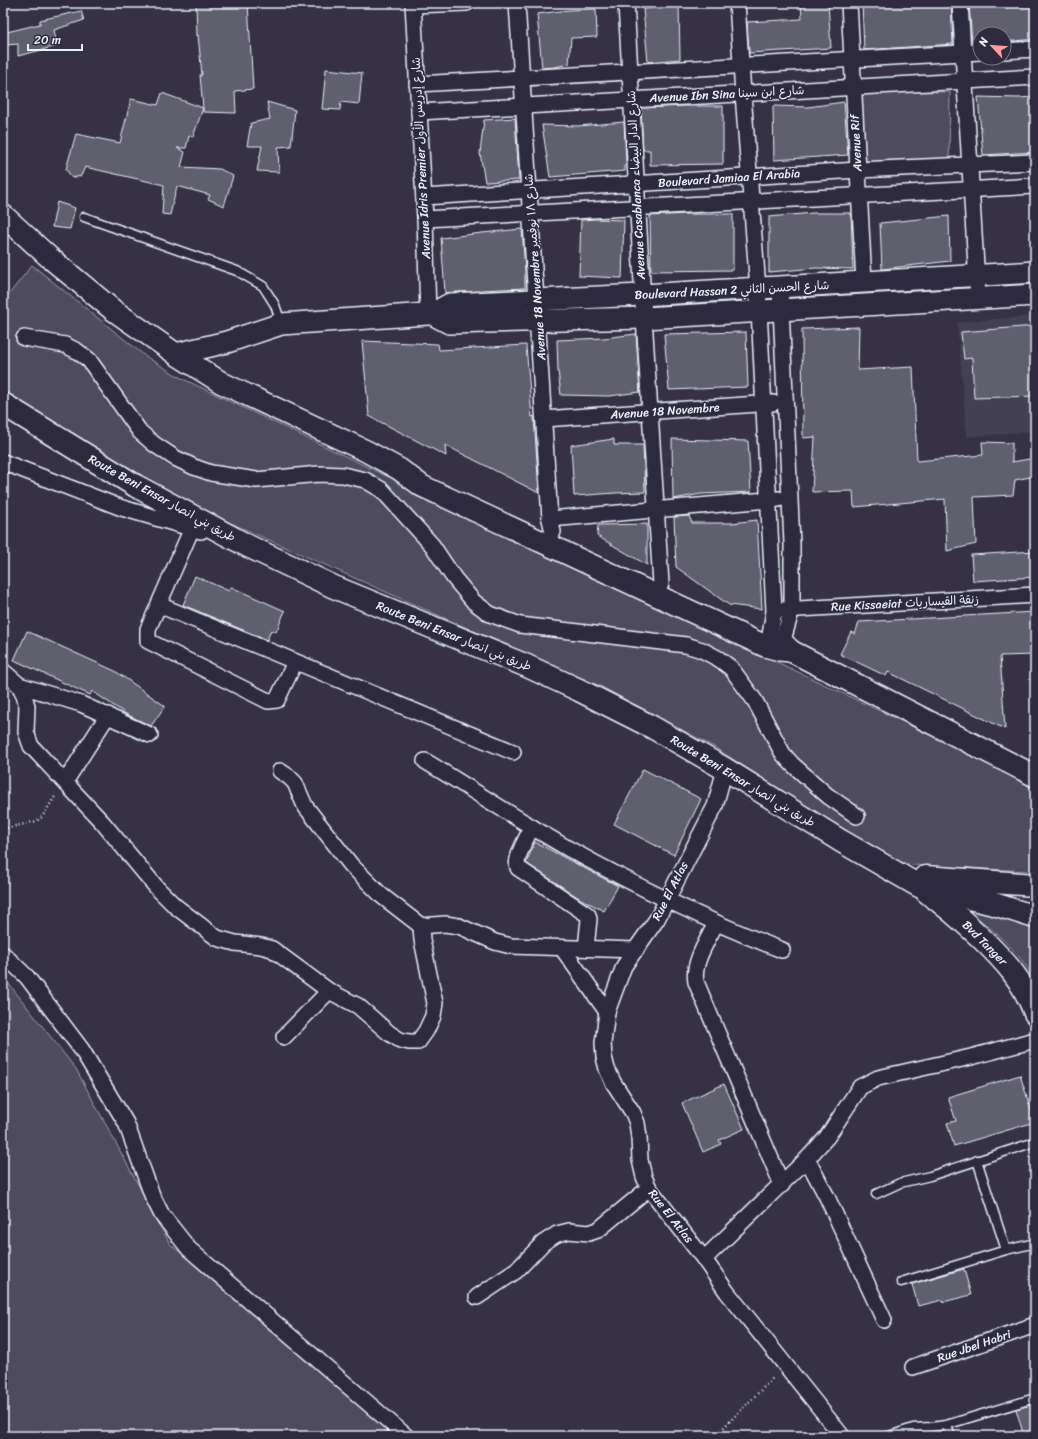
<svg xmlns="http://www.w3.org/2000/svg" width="1038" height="1439" font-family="Sriracha,'Playpen Sans Arabic',sans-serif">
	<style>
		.built { fill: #433f51 }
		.green { fill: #4d4b5c; stroke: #9a9eaa }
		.building { fill: #605e6e; stroke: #e8f1f8 }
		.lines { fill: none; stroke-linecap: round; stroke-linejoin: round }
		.lane-casing { stroke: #e8f1f8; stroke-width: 11 }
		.street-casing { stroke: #e8f1f8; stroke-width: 18 }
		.secondary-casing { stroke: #e8f1f8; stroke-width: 24 }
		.primary-casing { stroke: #e8f1f8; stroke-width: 25 }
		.path { stroke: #e8f1f8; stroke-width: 2.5; stroke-dasharray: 1 3; stroke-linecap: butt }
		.lane { stroke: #2f2a3d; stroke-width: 8 }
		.street { stroke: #2f2a3d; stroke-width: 15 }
		.secondary { stroke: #2f2a3d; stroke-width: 21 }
		.primary { stroke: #2f2a3d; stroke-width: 22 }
		.labels { text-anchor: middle; stroke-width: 3; stroke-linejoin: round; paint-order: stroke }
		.street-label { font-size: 12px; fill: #e8f1f8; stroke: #2f2a3d }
	</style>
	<rect width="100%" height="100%" fill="#363244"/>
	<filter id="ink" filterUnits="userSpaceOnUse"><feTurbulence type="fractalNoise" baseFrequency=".025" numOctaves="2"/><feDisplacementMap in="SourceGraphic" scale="8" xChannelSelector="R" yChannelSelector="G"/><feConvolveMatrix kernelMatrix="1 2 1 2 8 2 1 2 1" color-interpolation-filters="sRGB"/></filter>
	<g filter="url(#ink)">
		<polygon class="built" points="1035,316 1035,431 967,437 957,322"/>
		<g class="green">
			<polygon points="859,91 950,92 949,161 863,167"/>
			<polygon points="32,265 145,356 181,378 970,754 1024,782 1035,792 1035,869 1029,871 912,865 887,858 714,747 600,686 485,636 206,512 154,485 3,393 3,302"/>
			<path d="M963,906L1035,925V982C1020,950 990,928 963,906Z"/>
			<polygon points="3,979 9,984 76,1069 170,1244 403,1436 3,1436"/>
		</g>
		<g class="building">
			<polygon points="196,3 248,3 253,89 235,91 236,113 203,112 203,108 193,137 189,136 186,148 177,148 185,152 181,167 220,169 233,176 224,206 208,199 210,195 177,186 170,215 162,214 164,185 85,167 81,176 72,178 66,169 76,134 120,143 131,99 158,105 162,93 203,108 200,75 202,75 198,35 197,36"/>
			<polygon points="801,3 828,3 831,48 749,53 747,22 802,19"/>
			<polygon points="862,3 951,3 953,44 864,50"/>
			<polygon points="969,3 1035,3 1035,39 1004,42 1004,34 980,34 980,43 972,43"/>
			<polygon points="679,5 680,59 648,62 643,9"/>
			<polygon points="596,9 597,37 571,38 569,64 555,67 542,68 537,14 569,10"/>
			<polygon points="81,11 84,20 54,30 57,46 18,56 18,44 7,45 7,32 40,24 40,20"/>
			<polygon points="326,69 362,73 359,104 341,102 340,110 322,109"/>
			<polygon points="978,97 1018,98 1035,97 1035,152 983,155"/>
			<polygon points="267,102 295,110 291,146 278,147 279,172 257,171 262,146 247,146 251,123 270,119"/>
			<polygon points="844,102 848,155 774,160 773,106 808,107"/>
			<polygon points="685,106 723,106 723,164 650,165 650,150 643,150 641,108"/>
			<polygon points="515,118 519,180 485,182 480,153 484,120"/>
			<polygon points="624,122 626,162 626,165 625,165 625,171 550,177 542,125 578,126"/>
			<polygon points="57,202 75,208 70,229 52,227"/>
			<polygon points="813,213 851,213 853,269 816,268 769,272 769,217"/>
			<polygon points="687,214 733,214 733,270 651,271 650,216"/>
			<polygon points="949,216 950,261 882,269 880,223"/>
			<polygon points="595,219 624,220 622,278 579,276 581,220"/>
			<polygon points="522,229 525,270 525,288 480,290 480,291 445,293 441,238 482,233"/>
			<polygon points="1035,326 1035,396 974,398 972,358 964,359 961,332"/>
			<polygon points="859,327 858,370 913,367 917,461 983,455 982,442 1012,443 1012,462 1035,458 1035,476 1015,480 1013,495 974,497 976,544 947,551 945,499 854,507 853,491 812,492 815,437 803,438 802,329"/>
			<polygon points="746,332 748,387 669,390 664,334"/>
			<polygon points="636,334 640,392 609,396 561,395 558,371 557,340 604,338"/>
			<polygon points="362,341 438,344 439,350 526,345 532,417 534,416 539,493 445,445 446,456 369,416"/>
			<polygon points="614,439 614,445 643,445 645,492 615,493 574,496 571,445"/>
			<polygon points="672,439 748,441 751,492 701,494 673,499"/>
			<polygon points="689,516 692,523 732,523 757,520 762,609 729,605 676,567 674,517"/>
			<polygon points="647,524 647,565 597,536 598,525"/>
			<polygon points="1035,551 1035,577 973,581 971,555"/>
			<polygon points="195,576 229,591 231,587 285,611 276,632 271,630 267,640 183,605"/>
			<polygon points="1035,612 1035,655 1000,656 1005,729 888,672 886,676 840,654 851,632 855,634 859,622"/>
			<polygon points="27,631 115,671 165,706 151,726 126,714 92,691 90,695 14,660"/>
			<polygon points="643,769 701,799 674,855 614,824"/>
			<polygon points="535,842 618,886 604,911 579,898 526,863"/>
			<polygon points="1020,1075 1035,1122 954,1146 947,1123 956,1121 948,1097"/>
			<polygon points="724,1084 744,1129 719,1140 721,1144 703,1152 682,1103"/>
			<polygon points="964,1269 971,1295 943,1302 943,1300 918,1306 912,1284"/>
			<polygon points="1035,1404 1035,1429 1023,1433 1016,1409"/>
		</g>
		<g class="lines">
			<g class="lane-casing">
				<g id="lane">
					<polyline points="84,217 237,271 263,286 275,305 281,323"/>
					<polyline points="977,1160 1006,1250"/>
					<polyline points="876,1194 900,1183 930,1176 1035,1142"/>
					<polyline points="901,1282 1006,1250 1035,1243"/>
					<polyline points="946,1425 951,1436"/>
					<polyline points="889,1436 913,1428 931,1427 946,1425 1035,1398"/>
				</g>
			</g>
			<g class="street-casing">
				<g id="street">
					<polyline points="413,3 425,219 428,314"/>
					<polyline points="517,3 550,519 553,532"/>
					<polyline points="626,3 644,318 661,584"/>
					<polyline points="737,3 743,94 758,289 774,611 770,635 765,646"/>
					<polyline points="849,3 864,282"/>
					<polyline points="960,3 978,299"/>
					<polyline points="413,5 467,3"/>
					<polyline points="1004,51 1035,49"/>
					<polyline points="417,84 980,52"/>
					<polyline points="419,112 1035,77"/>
					<polyline points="424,197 858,170 1035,162"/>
					<polyline points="425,219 1035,186"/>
					<polyline points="24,338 65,345 77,351 89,360 140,432 154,444 175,458 194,467 211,473 256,480 319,474 343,475 365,480 382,490 432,545 454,578 474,602 490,614 520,625 686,645 702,650 719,659 731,668 755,701 783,754 792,764 828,796 857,816"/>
					<polyline points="544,419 773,403"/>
					<polyline points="3,462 122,508 201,531"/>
					<polyline points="550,519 779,499"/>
					<polyline points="192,528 148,629 148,641 268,701 277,700 295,662"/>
					<polyline points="159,605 513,752"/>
					<polyline points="782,610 1035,595"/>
					<polyline points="780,650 792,609 792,543 780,287"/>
					<polyline points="3,671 19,685 24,695 27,706 26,732 31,746 103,823 157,888 175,906 217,938 235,943 261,946 272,949 329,991 358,1006 389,1033 400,1040 409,1042 418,1042 426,1031 433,1016 435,1003 422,940 421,926"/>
					<polyline points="19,685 81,704 150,735"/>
					<path d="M425,761C473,790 520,821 569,849C638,887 709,922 782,950"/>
					<polyline points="725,769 715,806 657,919 624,966 607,1012 603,1043 604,1057 607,1069 613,1082 633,1113 637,1123 639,1137 640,1160 644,1177 649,1188 704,1259 727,1292 842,1436"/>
					<polyline points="280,771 289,777 295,783 305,806 351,865 382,896 421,926 445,924 459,926 495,942 511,946 636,950"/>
					<polyline points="65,782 108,715"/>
					<path d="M532,827C528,836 514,858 518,868L588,915L589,919L586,948"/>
					<path d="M716,923C708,940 692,963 696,982L782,1185"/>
					<polyline points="562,948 607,1012"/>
					<polyline points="3,954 27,977 82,1050 126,1123 152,1195 162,1215 189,1249 406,1436"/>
					<polyline points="284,1037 329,991"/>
					<polyline points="807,1159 827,1197 884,1320"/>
					<polyline points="704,1259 807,1159 827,1137 860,1087 878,1078 971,1057 1035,1040"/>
					<polyline points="477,1297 516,1271 543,1243 557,1234 569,1231 589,1233 598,1230 649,1188"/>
					<polyline points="913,1367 1035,1325"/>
				</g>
			</g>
			<g class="secondary-casing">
				<g id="secondary">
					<polyline points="3,215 50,258 113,310 176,354 222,383 366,451 399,469 422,486 765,646 780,650 791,651"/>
					<polyline points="432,314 450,304 642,295 1035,272"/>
					<polyline points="176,354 227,342 281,324 428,314 432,314 449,323 644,318 1035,295"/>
					<polyline points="782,642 791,651 1035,776"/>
				</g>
			</g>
			<g class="primary-casing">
				<g id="primary">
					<polyline points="3,404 136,486 248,546 334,587 527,666 579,690 652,727 725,769 841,841 919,886 994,904 1035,917"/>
					<polyline points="925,877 1035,885"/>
					<path d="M927,892C945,905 962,920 979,936C1004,960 1023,980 1035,1013"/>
				</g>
			</g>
			<g class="path">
				<polyline points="3,829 37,821 42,817 56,795"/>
				<polyline points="715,1436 774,1377"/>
			</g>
			<use href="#lane" class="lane"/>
			<use href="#street" class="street"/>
			<use href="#secondary" class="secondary"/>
			<use href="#primary" class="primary"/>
		</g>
	</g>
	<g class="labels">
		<g class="street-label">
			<text transform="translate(727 94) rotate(-3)" y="4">Avenue Ibn Sina شارع ابن سينا</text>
			<text transform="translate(856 143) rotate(-93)" y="4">Avenue Rif</text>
			<text transform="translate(421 158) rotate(-93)" y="4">Avenue Idris Premier شارع إدريس الأول</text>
			<text transform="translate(729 178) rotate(-4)" y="4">Boulevard Jamiaa El Arabia</text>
			<text transform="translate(636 185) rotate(-93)" y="4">Avenue Casablanca شارع الدار البيضاء</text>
			<text transform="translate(535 267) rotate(-94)" y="4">Avenue 18 Novembre شارع ١٨ نوفمبر</text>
			<text transform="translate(732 290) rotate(-3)" y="4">Boulevard Hassan 2 شارع الحسن الثاني</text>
			<text transform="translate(665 411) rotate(-4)" y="4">Avenue 18 Novembre</text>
			<text transform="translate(162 498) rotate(29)" y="4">Route Beni Ensar طريق بني انصار</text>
			<text transform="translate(905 603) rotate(-3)" y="4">Rue Kissaeiat زنقة القيساريات</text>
			<text transform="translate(454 636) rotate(22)" y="4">Route Beni Ensar طريق بني انصار</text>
			<text transform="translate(743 781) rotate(31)" y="4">Route Beni Ensar طريق بني انصار</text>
			<text transform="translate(670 891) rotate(-63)" y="4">Rue El Atlas</text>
			<text transform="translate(985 943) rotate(45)" y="4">Bvd Tanger</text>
			<text transform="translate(671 1216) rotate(52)" y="4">Rue El Atlas</text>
			<text transform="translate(974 1346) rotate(-19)" y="4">Rue Jbel Habri</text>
		</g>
	</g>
	<rect width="1038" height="1439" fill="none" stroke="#2f2a3d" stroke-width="16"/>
	<rect x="8" y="8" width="1022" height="1423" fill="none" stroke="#e8f1f8" stroke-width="1.5" filter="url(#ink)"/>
	<g transform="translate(992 46) rotate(296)"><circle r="19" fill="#2f2a3d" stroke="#797a88"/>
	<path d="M0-3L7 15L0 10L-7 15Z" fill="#ff9aa2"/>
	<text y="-6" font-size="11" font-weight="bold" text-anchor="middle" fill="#e8f1f8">N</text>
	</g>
	<path d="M28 44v6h54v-6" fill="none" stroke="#e8f1f8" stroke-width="2"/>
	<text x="34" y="44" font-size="12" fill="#e8f1f8" stroke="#2f2a3d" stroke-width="3" paint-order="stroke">20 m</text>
</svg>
